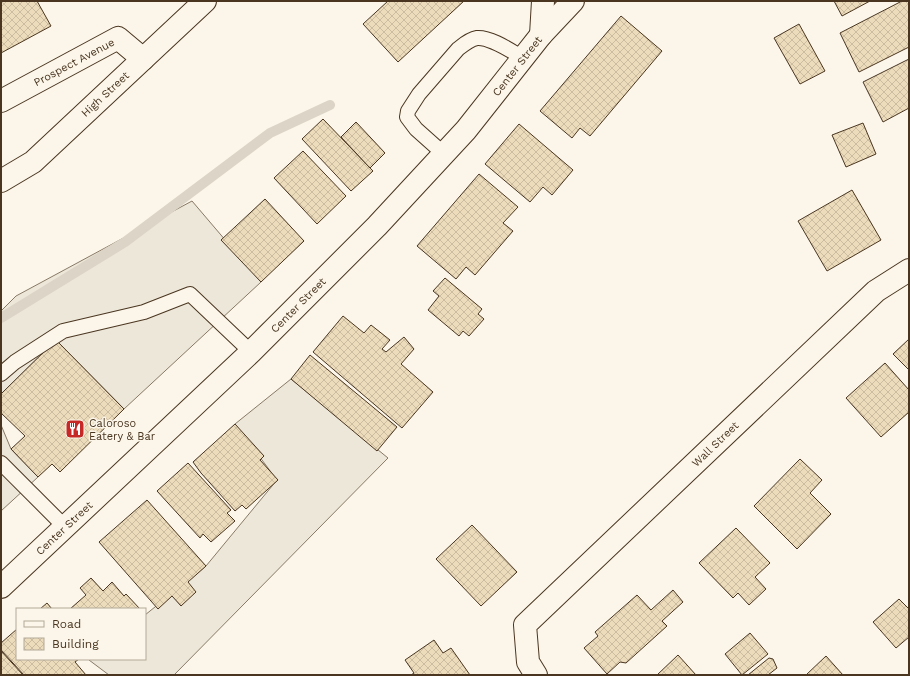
<svg xmlns="http://www.w3.org/2000/svg" width="910" height="676" font-family="'Work Sans',sans-serif">
	<style>
		.parking { fill: #ede7d9; stroke: #887966 }
		.lines { fill: none; stroke-linecap: round; stroke-linejoin: round }
		.stream { stroke: #dcd4c6; stroke-width: 10 }
		.building { fill: url(#building-cross-hatch); stroke: #4a3520 }
		.service-casing { stroke: #4a3520; stroke-width: 16 }
		.minor-casing { stroke: #4a3520; stroke-width: 24 }
		.secondary-casing { stroke: #4a3520; stroke-width: 24 }
		.service { stroke: #fbf6e9; stroke-width: 14 }
		.minor { stroke: #fbf6e9; stroke-width: 22 }
		.secondary { stroke: #fbf6e9; stroke-width: 22 }
		.labels { text-anchor: middle; stroke-width: 3; stroke-linejoin: round; paint-order: stroke }
		.street-label { font-size: 11px; fill: #4a3520; stroke: #fbf6e9 }
		.poi-label { font-size: 11px; fill: #4a3520; stroke: #fbf6e9; text-anchor: start }
	</style>
	<defs>
		<pattern id="building-cross-hatch" width="8" height="8" patternUnits="userSpaceOnUse"><rect width="8" height="8" fill="#ecdcbc"/><path d="M0 0l8 8M0 8l8-8" fill="none" stroke="#ccbda1"/></pattern>
	</defs>
	<rect width="100%" height="100%" fill="#fbf6e9"/>
	<g class="parking">
		<polygon points="192,201 261,282 124,409 56,340 1,394 1,311 16,296"/>
		<polygon points="291,379 388,458 174,675 109,675 89,660 91,659 145,659 145,615 206,566 277,480 235,424"/>
		<polygon points="1,425 11,449 38,477 1,511"/>
	</g>
	<g class="lines">
		<polyline class="stream" points="1,318 125,242 270,133 330,105"/>
	</g>
	<g class="building">
		<polygon points="1,1 37,1 51,26 1,53"/>
		<polygon points="388,1 464,1 398,62 363,24"/>
		<polygon points="834,1 870,1 842,16"/>
		<polygon points="902,1 909,1 909,47 859,72 840,33"/>
		<polygon points="621,16 662,51 590,136 580,128 572,138 540,111"/>
		<polygon points="799,24 825,71 800,84 774,38"/>
		<polygon points="909,59 909,108 883,122 863,82"/>
		<polygon points="323,119 373,171 351,191 302,139"/>
		<polygon points="356,122 385,153 370,168 341,137"/>
		<polygon points="863,123 876,154 846,167 832,135"/>
		<polygon points="519,124 573,170 552,195 543,187 530,202 485,164"/>
		<polygon points="303,151 346,196 317,224 274,178"/>
		<polygon points="479,174 518,207 503,223 513,231 475,275 466,267 456,279 417,246"/>
		<polygon points="852,190 881,240 827,271 798,221"/>
		<polygon points="265,199 304,241 261,282 221,240"/>
		<polygon points="445,278 482,309 478,314 484,319 469,336 463,331 459,336 428,310 439,296 433,291"/>
		<polygon points="343,316 364,333 371,325 390,340 382,349 386,352 404,337 414,349 401,364 433,392 402,428 313,352"/>
		<polygon points="909,339 909,370 893,354"/>
		<polygon points="56,340 124,409 60,472 52,464 38,477 11,449 25,436 1,413 1,394"/>
		<polygon points="310,355 397,427 377,451 291,379"/>
		<polygon points="885,363 909,390 909,412 881,437 846,398"/>
		<polygon points="235,424 264,456 260,460 278,480 246,509 242,505 235,511 201,473 193,462"/>
		<polygon points="800,459 822,480 810,493 831,514 797,549 754,506"/>
		<polygon points="188,463 231,510 227,513 235,521 211,542 203,534 200,538 157,491"/>
		<polygon points="147,500 206,566 188,582 196,592 181,606 172,596 158,609 99,542"/>
		<polygon points="472,525 517,572 481,606 436,559"/>
		<polygon points="736,528 770,563 755,577 766,589 749,605 738,593 733,598 699,563"/>
		<polygon points="91,578 103,591 112,582 124,596 126,594 140,609 70,609 86,595 80,588"/>
		<polygon points="673,590 683,602 662,621 667,626 626,663 620,662 607,674 584,648 598,636 595,632 637,595 651,610"/>
		<polygon points="899,599 909,609 909,637 896,648 873,622"/>
		<polygon points="47,603 52,609 40,609"/>
		<polygon points="17,629 17,659 79,659 75,662 86,675 24,675 1,650 1,643"/>
		<polygon points="750,633 768,654 742,675 725,654"/>
		<polygon points="434,640 443,653 451,648 470,675 411,675 414,673 405,660"/>
		<polygon points="1,651 23,675 1,675"/>
		<polygon points="678,655 696,675 657,675"/>
		<polygon points="826,656 843,675 806,675"/>
		<polygon points="769,658 773,659 777,668 768,675 748,675"/>
	</g>
	<g class="lines">
		<g class="service-casing">
			<g id="service">
				<path d="M444,154L416,129L407,117L408,111L419,94L458,49C463,45 470,39 477,38C491,37 511,51 523,58"/>
				<polyline points="1,374 15,362 63,331 144,312 190,294 251,352"/>
				<polyline points="1,463 65,527"/>
			</g>
		</g>
		<g class="minor-casing">
			<g id="minor">
				<polyline points="541,35 543,1"/>
				<polyline points="1,101 118,38 143,59"/>
				<polyline points="1,181 33,162 205,1"/>
				<polyline points="536,675 528,662 525,625 876,291 909,270"/>
			</g>
		</g>
		<g class="secondary-casing">
			<polyline id="secondary" points="1,587 251,352 377,226 466,130 541,35 573,1"/>
		</g>
		<use href="#service" class="service"/>
		<use href="#minor" class="minor"/>
		<use href="#secondary" class="secondary"/>
	</g>
	<defs>
		<g id="restaurant-square" transform="scale(1)"><rect x="-9" y="-9" width="18" height="18" rx="4" fill="#c62828" stroke="#fbf6e9"/><path d="M-5-6h1v4h1v-4h1v4h1v-4h1v5L-1.5 .5V6h-2V.5L-5-1ZM5-6V6H3V1.5H1.5Q1.5-4 5-6Z" fill="#fff"/></g>
	</defs>
	<g fill-rule="evenodd">
		<use href="#restaurant-square" x="75" y="429"/>
	</g>
	<g class="labels">
		<g class="street-label">
			<text transform="translate(74 62) rotate(-28)" y="4">Prospect Avenue</text>
			<text transform="translate(517 66) rotate(-52)" y="4">Center Street</text>
			<text transform="translate(105 94) rotate(-43)" y="4">High Street</text>
			<text transform="translate(298 305) rotate(-45)" y="4">Center Street</text>
			<text transform="translate(715 444) rotate(-44)" y="4">Wall Street</text>
			<text transform="translate(64 528) rotate(-43)" y="4">Center Street</text>
		</g>
		<g class="poi-label">
			<text x="89" y="427">Caloroso<tspan x="89" dy="13">Eatery &amp; Bar</tspan></text>
		</g>
	</g>
	<rect width="910" height="676" fill="none" stroke="#4a3520" stroke-width="4"/>
	<rect x="16" y="608" width="130" height="52" fill="#fbf6e9" stroke="#b4a999"/>
	<rect x="24" y="621" width="20" height="6" fill="#fbf6e9" stroke="#b4a999"/>
	<text x="52" y="628" font-size="12" fill="#4a3520">Road</text>
	<rect x="24" y="638" width="20" height="12" fill="url(#building-cross-hatch)" stroke="#b4a999"/>
	<text x="52" y="648" font-size="12" fill="#4a3520">Building</text>
</svg>
